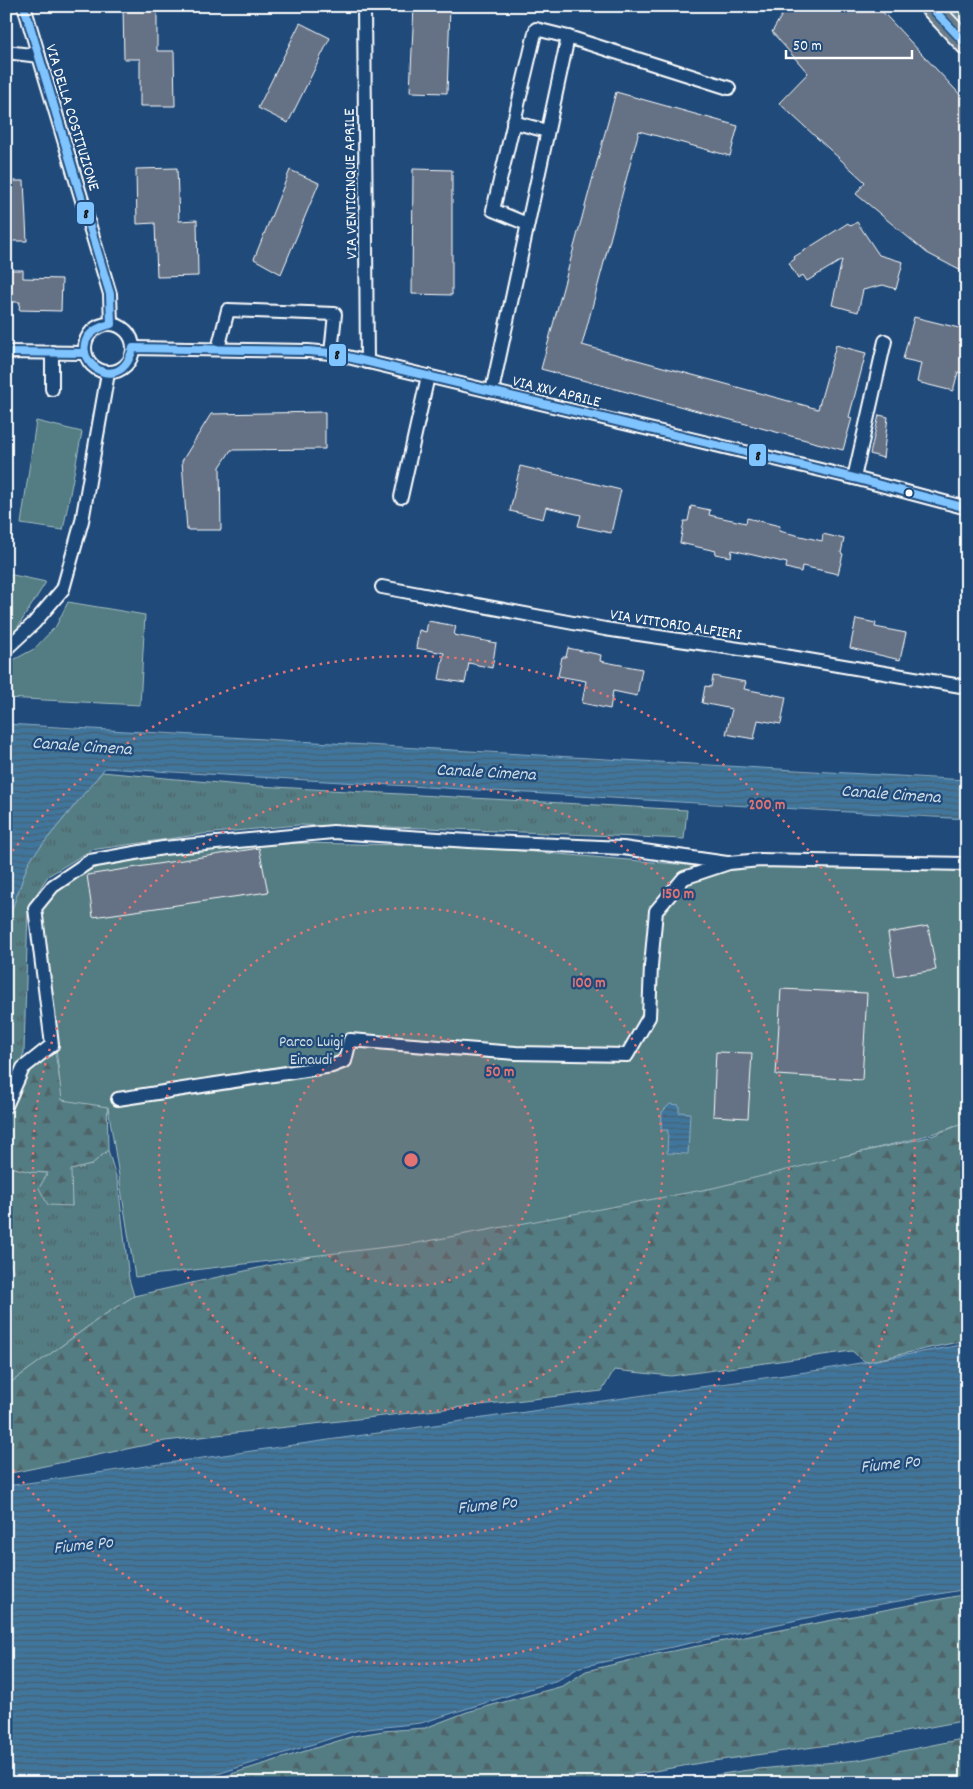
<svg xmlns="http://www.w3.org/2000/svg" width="973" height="1789" font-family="Dekko,sans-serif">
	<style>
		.grass { fill: url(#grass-tufts); stroke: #a8bec1 }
		.forest { fill: url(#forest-firs); stroke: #a8bec1 }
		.green { fill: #527c83; stroke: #a8bec1 }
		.water { fill: url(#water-rules); stroke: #8dadc4 }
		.building { fill: #657184; stroke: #fff }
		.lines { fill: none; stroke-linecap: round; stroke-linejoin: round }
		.minor-casing { stroke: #fff; stroke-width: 16 }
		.primary-casing { stroke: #fff; stroke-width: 24 }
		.minor { stroke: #1f4a7a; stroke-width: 12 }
		.primary { stroke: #6b7d8b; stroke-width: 20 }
		.bus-1-casing { stroke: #1f4a7a; stroke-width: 11 }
		.bus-1 { stroke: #80c4ff; stroke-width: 8 }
		.ring { fill: none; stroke: #e47373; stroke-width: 2.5; stroke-dasharray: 2.5 5 }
		.bus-dot { fill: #fff; stroke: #1f4a7a; stroke-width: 2 }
		.labels { text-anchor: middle; stroke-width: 4.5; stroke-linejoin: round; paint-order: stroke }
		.street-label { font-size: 16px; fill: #fff; stroke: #1f4a7a }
		.park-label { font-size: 16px; fill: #d4dee0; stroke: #1f4a7a }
		.water-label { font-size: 18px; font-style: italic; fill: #d0dde6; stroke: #1f4a7a }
		.centre { fill: #e47373; stroke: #1f4a7a; stroke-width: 2.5 }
		.ring-label { font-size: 15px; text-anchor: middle; font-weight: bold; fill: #e47373; stroke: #1f4a7a; stroke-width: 4.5; stroke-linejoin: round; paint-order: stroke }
		.line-badge { stroke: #1f4a7a; stroke-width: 2 }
		.pale-badge-label { font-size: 14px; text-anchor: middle; font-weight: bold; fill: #111 }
	</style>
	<defs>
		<pattern id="grass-tufts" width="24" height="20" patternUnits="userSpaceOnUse" patternTransform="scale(1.25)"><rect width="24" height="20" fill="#527c83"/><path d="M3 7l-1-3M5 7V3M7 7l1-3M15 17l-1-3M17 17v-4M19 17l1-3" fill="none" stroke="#4f6468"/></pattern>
		<pattern id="forest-firs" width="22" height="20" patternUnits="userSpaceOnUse" patternTransform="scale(1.25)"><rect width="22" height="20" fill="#527c83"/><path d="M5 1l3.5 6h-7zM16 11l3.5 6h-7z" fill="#4f6468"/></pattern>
		<pattern id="water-rules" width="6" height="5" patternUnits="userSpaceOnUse" patternTransform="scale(1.25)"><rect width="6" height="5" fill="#41769d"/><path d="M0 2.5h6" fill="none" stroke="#475f70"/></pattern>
	</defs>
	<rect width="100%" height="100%" fill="#1f4a7a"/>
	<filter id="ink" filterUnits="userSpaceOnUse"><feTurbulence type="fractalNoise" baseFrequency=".02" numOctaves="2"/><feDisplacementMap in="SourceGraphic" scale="10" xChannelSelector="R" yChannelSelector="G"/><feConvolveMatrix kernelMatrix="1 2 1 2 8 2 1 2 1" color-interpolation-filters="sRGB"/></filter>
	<g filter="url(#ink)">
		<g class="grass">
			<polygon points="102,772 240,785 687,810 684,839 428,828 298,825 203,834 91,850 48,876 28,907 24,1053 6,1094 6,926 29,861"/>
			<polygon points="108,1150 118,1183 129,1279 134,1296 104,1315 6,1386 6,1321 13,1269 6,1259 6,1166 31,1172 49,1173 72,1206 70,1170 91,1165"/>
		</g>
		<g class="forest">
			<polygon points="948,6 967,6 967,26 965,24"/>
			<polygon points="55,1053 63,1098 107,1093 108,1150 91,1165 71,1170 72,1206 48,1205 39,1188 48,1173 31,1172 6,1166 6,1118 26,1071"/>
			<polygon points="967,1122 967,1340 865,1362 852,1351 671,1376 614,1370 602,1391 165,1441 6,1474 6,1386 104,1315 134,1296 400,1236 777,1171 929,1137"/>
			<polygon points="967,1594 967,1720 857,1741 706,1762 603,1780 597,1783 202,1783 354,1736 383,1731 425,1728 467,1712 563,1686 586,1671 657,1654"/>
			<polygon points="967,1738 967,1783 663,1783 748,1770 858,1760"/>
		</g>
		<g class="green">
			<polygon points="36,421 82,432 63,530 21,524"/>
			<polygon points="8,574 46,582 16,630 6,637 6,575"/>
			<polygon points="68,602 145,615 140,705 6,698 6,664 34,649 56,626"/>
			<polygon points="297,843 463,846 735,869 768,866 967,871 967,1121 948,1129 914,1139 713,1188 412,1244 135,1277 108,1107 62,1100 40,910 68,880 106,863 203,850"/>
		</g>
		<g class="water">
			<polygon points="6,724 967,780 967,819 105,768 29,861 6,926"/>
			<polygon points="670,1104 679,1105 679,1112 690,1113 688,1154 667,1153 668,1130 661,1130 662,1112"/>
			<polygon points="967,1344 967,1589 825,1614 580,1667 558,1680 421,1723 358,1730 189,1783 6,1783 6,1486 820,1370"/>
		</g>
		<g class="building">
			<polygon points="123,6 157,6 157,51 174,51 175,106 140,106 140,59 124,59"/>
			<polygon points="414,6 450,6 447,93 410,92"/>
			<polygon points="787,6 877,6 967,102 967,274 927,253 856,194 865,182 779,103 808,73 772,32"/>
			<polygon points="300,23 330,38 288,123 258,108"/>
			<polygon points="616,92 738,126 730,156 639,131 582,345 818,409 836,345 866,353 849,417 852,418 843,450 541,369"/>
			<polygon points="177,168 179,221 197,220 198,276 157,277 155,223 137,224 136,169"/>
			<polygon points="413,169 452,170 452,295 412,294"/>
			<polygon points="290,170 319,183 281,274 254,259"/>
			<polygon points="6,181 24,181 27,241 6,241"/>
			<polygon points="857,222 879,255 903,262 896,289 883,285 863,290 858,312 832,305 842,260 807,281 803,275 798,279 789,263 795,259 794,257 848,223 851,226"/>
			<polygon points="6,270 23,270 23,278 62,279 61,311 19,310 20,302 6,302"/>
			<polygon points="914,317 967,330 967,374 958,372 953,391 917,382 921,363 903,359"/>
			<polygon points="325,412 325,449 231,450 220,467 221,530 187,530 182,461 211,414"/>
			<polygon points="879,415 888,417 883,458 870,454"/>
			<polygon points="520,466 621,490 611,533 578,526 581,515 546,507 543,519 510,511"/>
			<polygon points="691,506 710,510 709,515 746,523 747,518 780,526 779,531 822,541 823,534 844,539 841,553 843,554 838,574 802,566 801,572 786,568 787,563 732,550 731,557 715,554 716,551 680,543 684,521 688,521"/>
			<polygon points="856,619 876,623 875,627 906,633 900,660 850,648"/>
			<polygon points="428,621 456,626 454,635 496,643 492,668 469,663 465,683 439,679 444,653 416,648 419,630 426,632"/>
			<polygon points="568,648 601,655 600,661 642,669 637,696 613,691 610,709 582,703 586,681 558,676 562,657 566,657"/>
			<polygon points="713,676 746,682 744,689 786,697 781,724 758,720 754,739 726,734 732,709 702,703 705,686 711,687"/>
			<polygon points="259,848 268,892 93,917 87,875"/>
			<polygon points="928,926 936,970 895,976 888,933"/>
			<polygon points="781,989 867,993 862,1080 776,1075"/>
			<polygon points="716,1052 752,1053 748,1118 713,1116"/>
		</g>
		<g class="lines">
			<g class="minor-casing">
				<g id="minor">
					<polyline points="24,6 110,294 111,324"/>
					<polyline points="364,6 367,362"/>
					<polyline points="6,52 39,56"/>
					<polyline points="513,122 547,131"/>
					<polyline points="527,224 493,210 536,29 568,37"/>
					<circle cx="109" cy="348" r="24"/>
					<polyline points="133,348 308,351 331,353 854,478 967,508"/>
					<polyline points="218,349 228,310 335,314 331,353"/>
					<polyline points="6,352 85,353"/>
					<polyline points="52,352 52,389"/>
					<polyline points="492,391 568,37 729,88"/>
					<polyline points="854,478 885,341"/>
					<polyline points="401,497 428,376"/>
					<polyline points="382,587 605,629 773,654 967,687"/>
					<polyline points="6,649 34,623 63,589 82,521 108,373"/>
					<polyline points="118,1099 332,1066 345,1061 350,1040 516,1053 627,1055 649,1017 651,966 656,911 684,878 729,863 760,860 967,864"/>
					<polyline points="6,1106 23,1068 52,1045 35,908 53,886 90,861 163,848 333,832 469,841 623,848 727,863"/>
				</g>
			</g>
			<g class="primary-casing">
				<polyline id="primary" points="930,6 967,45"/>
			</g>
			<use href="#minor" class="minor"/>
			<use href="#primary" class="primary"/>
			<g class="bus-1-casing">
				<g id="bus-1">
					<path d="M24,6L110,294L111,324C47,340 117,409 133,348L308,351L331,353L854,478L967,508"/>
					<polyline points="930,6 967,45"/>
					<polyline points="6,352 85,353"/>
				</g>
			</g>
			<use href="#bus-1" class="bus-1"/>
		</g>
	</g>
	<circle cx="411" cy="1160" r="126" fill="#e47373" fill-opacity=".12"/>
	<g class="ring">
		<circle cx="411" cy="1160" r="126"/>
		<circle cx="411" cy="1160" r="252"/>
		<circle cx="411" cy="1160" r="378"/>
		<path d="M8 857A504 504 0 1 1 8 1463"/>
	</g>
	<circle class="bus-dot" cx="909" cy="493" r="4.5"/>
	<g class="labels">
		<g class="street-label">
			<text transform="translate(74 117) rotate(73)" y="6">VIA DELLA COSTITUZIONE</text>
			<text transform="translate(349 184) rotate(-91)" y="6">VIA VENTICINQUE APRILE</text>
			<text transform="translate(557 390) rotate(14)" y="6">VIA XXV APRILE</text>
			<text transform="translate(676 623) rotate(9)" y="6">VIA VITTORIO ALFIERI</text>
		</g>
		<g class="park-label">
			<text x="311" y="1046">Parco Luigi<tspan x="311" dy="18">Einaudi</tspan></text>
		</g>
		<g class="water-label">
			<text transform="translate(82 745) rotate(4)" y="6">Canale Cimena</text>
			<text transform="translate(486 771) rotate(3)" y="6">Canale Cimena</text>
			<text transform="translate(891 793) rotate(4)" y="6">Canale Cimena</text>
			<text transform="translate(890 1463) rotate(-6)" y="6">Fiume Po</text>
			<text transform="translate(487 1504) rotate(-6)" y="6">Fiume Po</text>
			<text transform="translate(83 1544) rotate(-6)" y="6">Fiume Po</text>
		</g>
	</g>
	<circle cx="411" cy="1160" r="8" class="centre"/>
	<g class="ring-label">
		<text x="767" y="809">200 m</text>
		<text x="678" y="898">150 m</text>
		<text x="589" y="987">100 m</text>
		<text x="500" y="1076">50 m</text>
	</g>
	<g class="line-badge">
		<rect x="76" y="201" width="19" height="24" rx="5" fill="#80c4ff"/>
		<rect x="328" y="343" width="19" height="24" rx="5" fill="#80c4ff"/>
		<rect x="748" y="443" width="19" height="24" rx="5" fill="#80c4ff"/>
	</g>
	<g class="pale-badge-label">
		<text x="86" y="218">8</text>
		<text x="337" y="359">8</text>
		<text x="758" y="460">8</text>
	</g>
	<rect width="973" height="1789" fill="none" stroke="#1f4a7a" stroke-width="25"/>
	<rect x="12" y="12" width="948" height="1764" fill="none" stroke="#fff" stroke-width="2" filter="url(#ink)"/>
	<path d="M786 50v8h126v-8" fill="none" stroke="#ffffff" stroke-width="2.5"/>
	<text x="793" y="50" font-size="15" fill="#ffffff" stroke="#1f4a7a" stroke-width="4" paint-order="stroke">50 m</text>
</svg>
